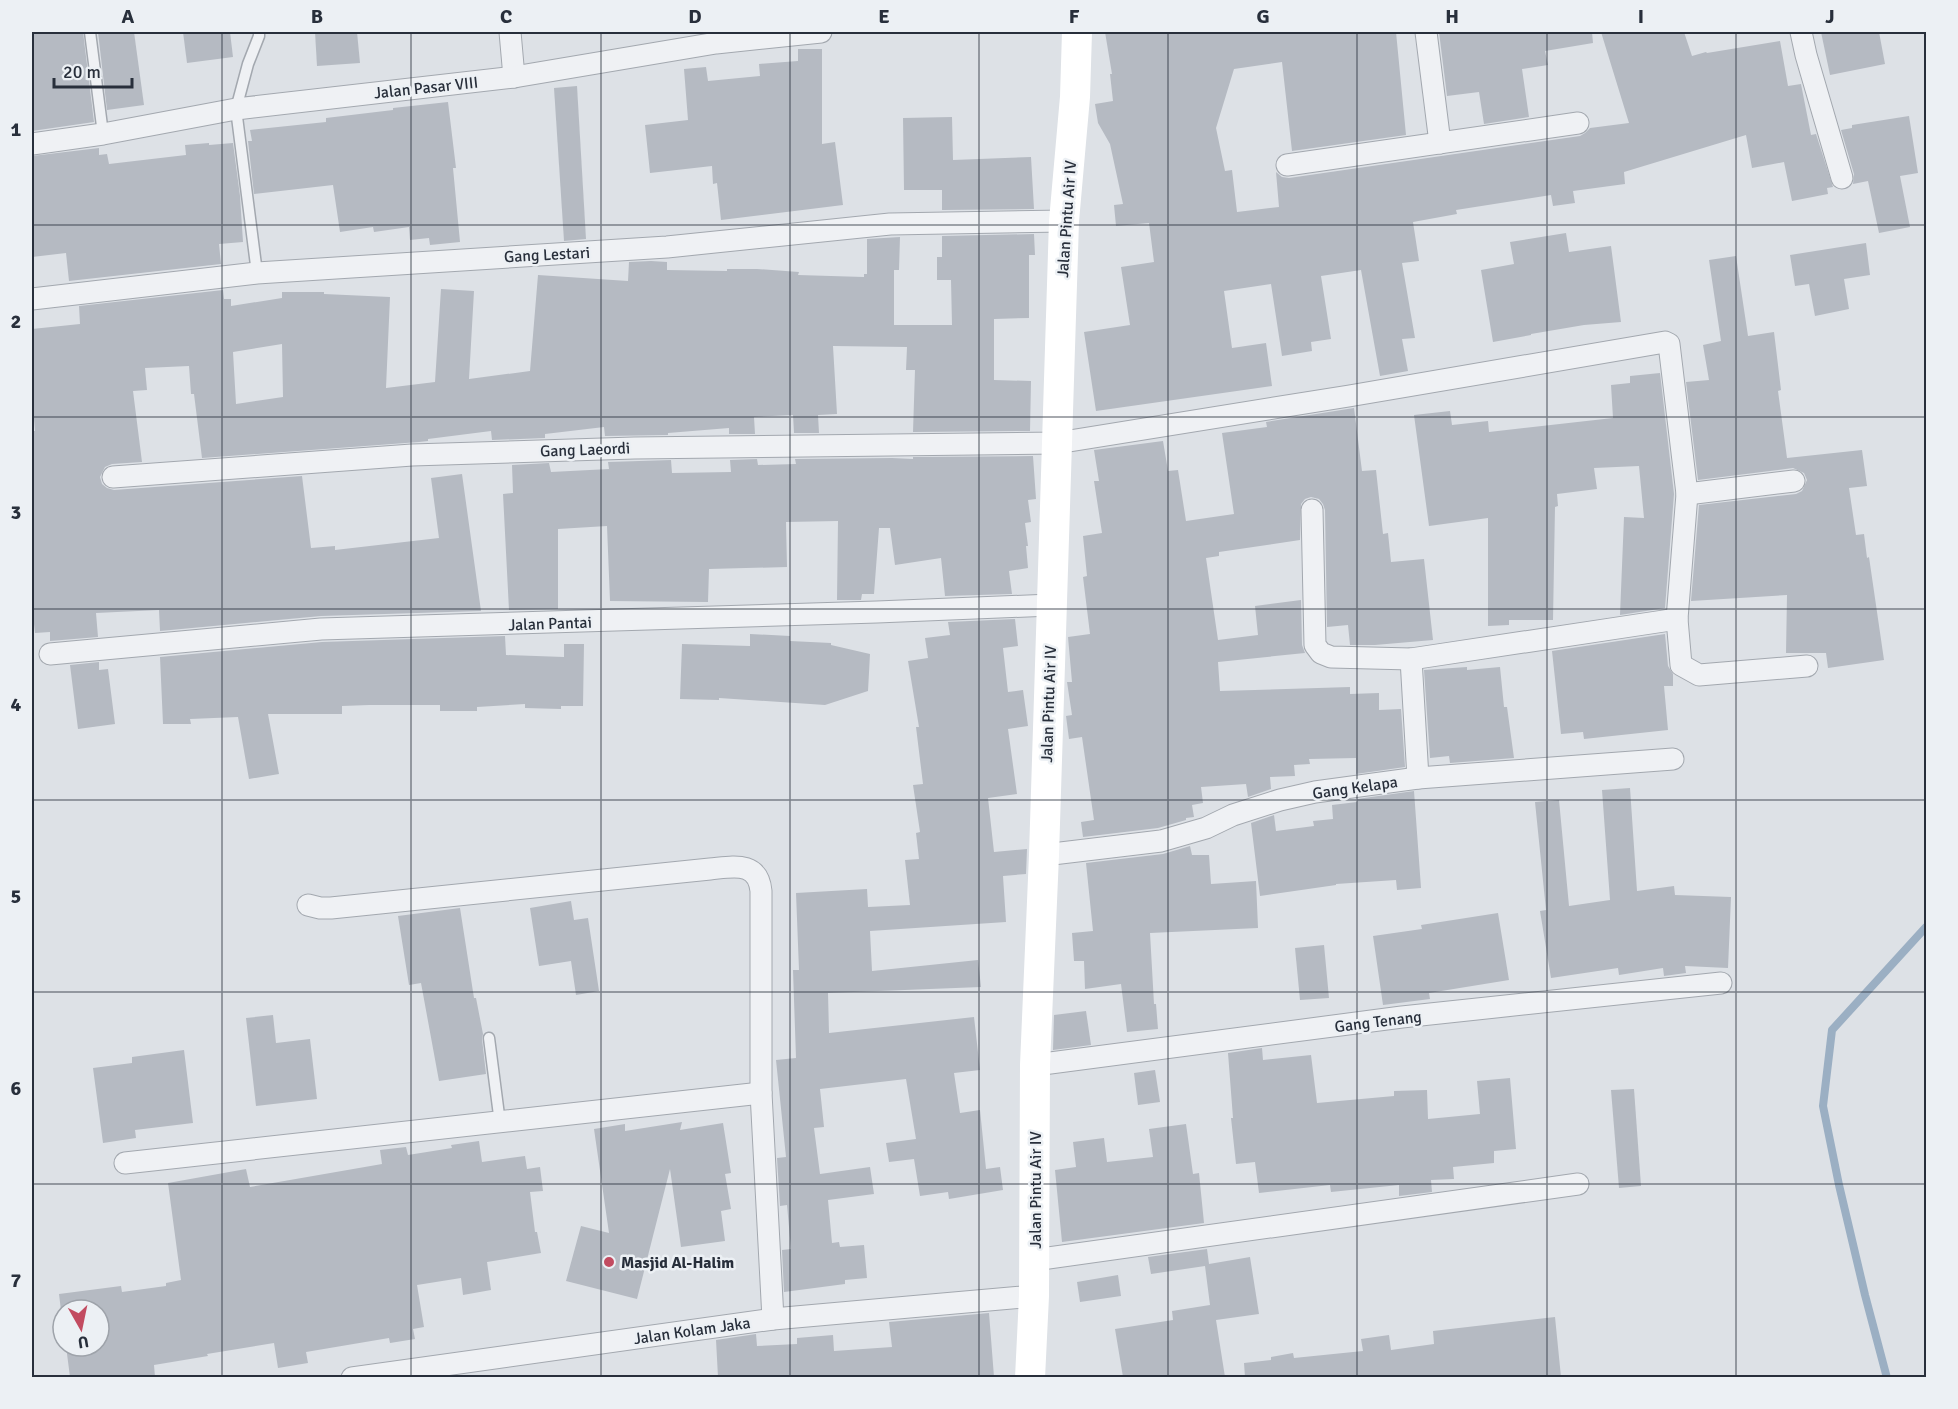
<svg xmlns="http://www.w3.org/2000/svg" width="1958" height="1409" font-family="Signika,sans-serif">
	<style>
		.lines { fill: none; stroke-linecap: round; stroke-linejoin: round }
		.stream { stroke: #9bafc3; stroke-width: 8 }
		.building { fill: #b5bac2; fill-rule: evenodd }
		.service-casing { stroke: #a3a8af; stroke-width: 13 }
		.minor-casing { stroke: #a3a8af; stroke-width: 23 }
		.service { stroke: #eff1f4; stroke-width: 10 }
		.minor { stroke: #eff1f4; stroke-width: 21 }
		.secondary { stroke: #fff; stroke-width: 30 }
		.grid { fill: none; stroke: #282f3b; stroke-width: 1.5; stroke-opacity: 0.55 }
		.poi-dot { fill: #c24b60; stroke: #ecf0f4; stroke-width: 2 }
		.labels { text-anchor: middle; stroke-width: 5; stroke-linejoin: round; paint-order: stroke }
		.street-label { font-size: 16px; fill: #282f3b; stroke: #ecf0f4 }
		.poi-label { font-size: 16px; font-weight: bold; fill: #282f3b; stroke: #ecf0f4; text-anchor: start }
		.neatline { fill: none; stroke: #282f3b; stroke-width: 2 }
		.grid-label { font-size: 20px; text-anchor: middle; font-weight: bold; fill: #282f3b }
	</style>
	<rect width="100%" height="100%" fill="#dde1e6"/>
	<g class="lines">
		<polyline class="stream" points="1887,1378 1865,1295 1839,1185 1823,1106 1832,1030 1926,927"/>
	</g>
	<g class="building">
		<polygon points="32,32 83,32 94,122 32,131"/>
		<polygon points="98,32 134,32 144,105 107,110"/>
		<polygon points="183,32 230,32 233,57 187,63"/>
		<polygon points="315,32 357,32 360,63 317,66"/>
		<polygon points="1105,32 1396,32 1406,135 1292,151 1282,62 1234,69 1216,128 1225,171 1232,170 1237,212 1279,207 1276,172 1282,177 1289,178 1580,136 1585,133 1590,128 1629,123 1601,32 1684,32 1692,56 1706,52 1707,53 1780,41 1788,86 1801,84 1811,135 1816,134 1833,187 1827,188 1828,194 1792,201 1784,162 1752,168 1746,135 1624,172 1625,184 1573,191 1575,203 1553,206 1551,195 1456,210 1457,214 1413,222 1419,261 1402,263 1415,338 1402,339 1408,371 1380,376 1361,270 1321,276 1331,339 1311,342 1312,351 1282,356 1271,284 1224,291 1232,348 1266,343 1272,386 1096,411 1084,332 1130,325 1121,267 1154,262 1149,223 1116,226 1114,205 1123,204 1110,144 1098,123 1095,104 1113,101 1110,74 1112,74"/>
		<polygon points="1439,32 1592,32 1593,43 1545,51 1548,65 1522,69 1529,117 1484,124 1479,92 1447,96"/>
		<polygon points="1821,32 1879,32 1885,64 1830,75"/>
		<polygon points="798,49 822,49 822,144 835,142 843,205 721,220 717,183 713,184 712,166 650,173 645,125 688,120 684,69 706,67 708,81 760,76 759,64 798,61"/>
		<polygon points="577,86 586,239 564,241 554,88"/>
		<polygon points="448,102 456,168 453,168 460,242 430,245 429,238 410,240 409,227 374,232 373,227 340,232 333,185 254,194 248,141 252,141 250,130 326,122 326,118 393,110 393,108"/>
		<polygon points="1909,116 1918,173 1900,176 1910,227 1879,233 1868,181 1853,184 1854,174 1841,130 1852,128 1852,125"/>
		<polygon points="952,117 953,160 1031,157 1034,209 942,210 942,190 904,190 903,118"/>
		<polygon points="209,143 209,145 233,143 240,196 243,242 219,244 221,264 69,281 66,253 32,257 32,156 99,148 99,155 107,154 109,164 186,155 185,145"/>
		<polygon points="1566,233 1569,252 1611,246 1621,322 1584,325 1531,334 1531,335 1493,342 1481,270 1514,264 1510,242"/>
		<path d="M1034,234L1035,255H1029V318L994,319V380L1031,381L1030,431L913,432L915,370H906L907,347L833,346L837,414L818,415L819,433H794L793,415L754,417L755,434H729V428L668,433V435L605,436L604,427L545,434V438L492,440L491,431L428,439V441L419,442L202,458L194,394H191L189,366L145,368L147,390L133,391L142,462L112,464L105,467L100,477L102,484L107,488L114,490L302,476L311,548L335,546V550L439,538L431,478L462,474L481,611L321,616L160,631L159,610L96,613L98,637L50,641V632L35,633L34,624H32V431H35L32,394V329L80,324L79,306L223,290L224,299H231V306L282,298V292H324V294L390,297L386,388L435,382L441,289L474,291L469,379L530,371L538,275L628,281L629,262L651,261L667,262V270L727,271V269H757L799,272L798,275L864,277V274H867V239L900,237L899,270H894V325H952L951,280H937V257H942V236ZM282,344L283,397L236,404L233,352Z"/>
		<polygon points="1866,243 1870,275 1844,279 1849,309 1815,316 1809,284 1795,286 1790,255"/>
		<polygon points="1736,256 1748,336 1774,332 1781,390 1778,391 1787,458 1862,450 1867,486 1849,488 1856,535 1864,534 1867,558 1869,557 1884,660 1828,668 1826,653 1786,653 1787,595 1691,601 1699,505 1796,494 1802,491 1807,480 1804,473 1793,468 1698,480 1686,382 1709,380 1703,345 1721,341 1709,260"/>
		<polygon points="1660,373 1674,494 1665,608 1620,615 1624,517 1644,518 1639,466 1594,468 1597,489 1557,494 1558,506 1555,507 1553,620 1509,620 1509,625 1488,626 1488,518 1429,526 1414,415 1450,411 1452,425 1488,421 1489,432 1613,418 1611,385 1630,383 1630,376"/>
		<polygon points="1354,408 1362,471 1376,470 1383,534 1388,533 1391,562 1424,559 1433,640 1375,645 1350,645 1348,625 1327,627 1325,510 1323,504 1319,499 1311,497 1305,499 1301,504 1300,540 1219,552 1219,556 1206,558 1218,640 1258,635 1255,606 1301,600 1302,645 1305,653 1218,662 1220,691 1350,687 1350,694 1379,693 1379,710 1401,709 1405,767 1356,774 1356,758 1309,759 1310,764 1294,765 1295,776 1270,777 1271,789 1248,797 1246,784 1201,787 1203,803 1192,805 1194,817 1186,818 1186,820 1158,828 1083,837 1081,822 1094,820 1082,737 1069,739 1066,716 1072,715 1067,682 1072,682 1068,637 1090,634 1083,577 1087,576 1083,536 1102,533 1094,481 1099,481 1094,450 1163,441 1168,471 1178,470 1186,521 1234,514 1222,433 1267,427 1266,422"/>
		<polygon points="1033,456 1036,499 1028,500 1031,522 1025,523 1028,546 1026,546 1028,568 1009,571 1012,594 945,596 941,558 895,565 890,528 879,528 874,594 862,594 861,600 837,600 838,521 786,522 787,567 709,569 708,602 610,601 607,526 558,529 558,609 509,610 503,494 513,493 512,465 549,463 551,472 609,469 608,462 671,460 672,473 731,472 730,460 757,459 758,465 796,464 795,459 892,458 913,459 913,457"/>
		<polygon points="1015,619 1018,646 1003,648 1008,692 1023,690 1028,726 1008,729 1017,794 988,798 994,852 1027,849 1026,874 1003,876 1006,922 870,931 872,971 978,960 981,987 828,993 829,1033 974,1017 980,1070 954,1073 960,1113 980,1110 986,1169 1000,1167 1003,1190 949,1199 948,1192 920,1196 914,1159 889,1162 886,1143 916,1139 906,1079 820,1089 824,1127 814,1128 820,1174 870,1167 874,1194 828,1200 832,1243 839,1242 840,1247 864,1245 867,1278 845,1280 845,1284 784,1292 782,1250 791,1249 787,1205 780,1206 777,1158 786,1157 776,1060 796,1058 793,970 799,970 796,893 867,889 868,907 910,905 905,860 919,859 916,833 920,832 913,785 923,784 916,727 919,727 908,661 928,658 925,638 950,635 948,622"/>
		<polygon points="750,634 790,636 790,641 831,643 831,645 870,654 868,691 825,705 719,698 719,700 680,699 682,644 750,646"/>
		<polygon points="1665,634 1668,666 1673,674 1673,686 1664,686 1668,730 1584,739 1583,732 1561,734 1552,651"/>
		<polygon points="505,636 506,655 564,657 564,644 584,644 583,706 561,706 561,709 525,708 525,704 477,707 477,711 440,711 440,705 369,705 342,706 342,714 268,714 279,774 249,779 238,717 190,719 191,724 163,724 160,657 322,642"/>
		<polygon points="99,662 99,670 108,669 115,724 78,729 70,665"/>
		<polygon points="1467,667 1467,670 1500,667 1504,707 1507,707 1514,758 1450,763 1449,756 1430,758 1424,670"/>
		<polygon points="1630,788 1637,891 1674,886 1675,895 1731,897 1728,968 1685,966 1686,973 1664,976 1663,968 1619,975 1618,968 1551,978 1540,911 1546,910 1535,802 1559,800 1569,906 1610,900 1602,790"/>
		<polygon points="1414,791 1421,888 1397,890 1396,880 1336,884 1336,885 1260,896 1251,823 1274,815 1276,831 1314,826 1313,821 1333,819 1332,805 1357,802 1357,799"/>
		<polygon points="1190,846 1192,855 1209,855 1211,884 1256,881 1258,928 1150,933 1154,1004 1156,1004 1158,1029 1127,1032 1121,984 1085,989 1084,961 1074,961 1072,933 1093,931 1086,863 1163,854"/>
		<polygon points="571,901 574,920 588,918 599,991 576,995 571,961 539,966 530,908"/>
		<polygon points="460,908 474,998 476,998 483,1034 482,1039 486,1074 439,1081 421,983 409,985 398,916"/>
		<polygon points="1498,913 1509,980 1429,993 1430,999 1383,1005 1373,936 1422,929 1421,925"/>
		<polygon points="1324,945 1329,998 1300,1000 1295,948"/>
		<polygon points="1086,1011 1091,1045 1053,1050 1054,1015"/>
		<polygon points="273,1015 276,1043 310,1039 317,1099 256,1106 246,1018"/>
		<polygon points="1262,1048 1263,1060 1311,1055 1317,1103 1394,1096 1394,1091 1427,1090 1428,1119 1480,1114 1477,1081 1510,1078 1516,1149 1494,1151 1494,1163 1453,1167 1454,1179 1431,1180 1432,1192 1399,1196 1399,1185 1331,1192 1330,1185 1259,1193 1255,1162 1236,1164 1231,1118 1233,1118 1228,1053"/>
		<polygon points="184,1050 193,1123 135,1130 136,1138 103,1143 93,1068 132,1063 132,1057"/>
		<polygon points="1155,1070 1160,1102 1138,1105 1134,1073"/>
		<polygon points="1634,1089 1641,1186 1619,1188 1611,1090"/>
		<polygon points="682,1122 680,1130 723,1123 731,1173 725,1174 731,1209 721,1211 725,1241 681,1247 670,1169 637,1299 566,1281 581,1226 609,1233 594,1129 625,1124 625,1131"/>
		<polygon points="1186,1124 1193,1174 1199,1173 1204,1223 1062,1242 1055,1170 1076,1167 1073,1142 1104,1138 1107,1162 1153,1157 1149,1129"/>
		<polygon points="479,1141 482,1162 525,1156 527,1169 540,1167 543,1191 530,1192 535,1232 537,1232 541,1253 487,1262 491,1290 463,1295 461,1278 417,1285 424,1327 413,1329 415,1339 390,1343 389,1338 306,1352 308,1363 278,1368 274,1343 207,1354 208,1356 154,1365 155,1377 70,1377 66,1346 99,1346 99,1310 63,1310 63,1327 59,1294 121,1286 122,1292 166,1286 166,1283 181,1280 168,1183 246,1169 250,1187 382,1164 380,1150 406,1147 408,1155 452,1148 451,1145"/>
		<polygon points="1207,1249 1209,1264 1250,1257 1259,1314 1216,1320 1225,1377 1123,1377 1115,1329 1173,1320 1172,1311 1210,1305 1205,1266 1151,1274 1148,1257"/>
		<polygon points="1118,1275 1121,1296 1080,1302 1077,1282"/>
		<polygon points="989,1313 994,1377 718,1377 716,1340 756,1334 757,1346 797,1344 797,1338 833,1335 834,1351 892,1347 889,1322"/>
		<polygon points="1555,1317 1561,1377 1245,1377 1244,1363 1271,1360 1271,1357 1293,1353 1294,1358 1363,1351 1361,1339 1389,1335 1391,1350 1434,1344 1433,1331"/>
	</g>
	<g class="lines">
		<g class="service-casing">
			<g id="service">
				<polyline points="90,32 103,134"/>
				<polyline points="257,273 236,109 248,64 259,36 259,32"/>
				<polyline points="489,1038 500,1123"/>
			</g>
		</g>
		<g class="minor-casing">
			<g id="minor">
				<polyline points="510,32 514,77"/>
				<polyline points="1426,32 1440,143"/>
				<polyline points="1801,32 1806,55 1842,178"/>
				<polyline points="32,144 103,134 236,109 514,77 716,43 821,32"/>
				<polyline points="1287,165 1578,123"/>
				<polyline points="32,299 257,273 667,247 890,224 1064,221"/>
				<polyline points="113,477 412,455 634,448 1057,443 1349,396 1665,342 1669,344 1687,494 1677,619 1681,665 1699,675 1807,666"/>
				<polyline points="1687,494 1794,481"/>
				<polyline points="1312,510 1315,645 1321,653 1331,657 1411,659 1677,619"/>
				<polyline points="50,654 321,629 877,612 1051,605"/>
				<polyline points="1411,659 1418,778"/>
				<polyline points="1044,855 1161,841 1206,828 1233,815 1280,800 1315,792 1418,778 1673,759"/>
				<path d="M308,905L320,908H331L710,869C732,867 758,860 761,891V1093L773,1319"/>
				<polyline points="1035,1065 1402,1017 1721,983"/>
				<polyline points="125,1163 761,1093"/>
				<polyline points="1034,1260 1578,1184"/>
				<polyline points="352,1378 773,1319 1034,1296"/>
			</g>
		</g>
		<use href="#service" class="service"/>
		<use href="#minor" class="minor"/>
		<polyline class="secondary" points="1030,1378 1034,1296 1035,1065 1044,855 1064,221 1075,97 1077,32"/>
	</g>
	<path class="grid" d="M222,32V1378M411,32V1378M601,32V1378M790,32V1378M979,32V1378M1168,32V1378M1357,32V1378M1547,32V1378M1736,32V1378M32,225H1926M32,417H1926M32,609H1926M32,800H1926M32,992H1926M32,1184H1926"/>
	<circle class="poi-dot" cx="609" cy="1262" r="6"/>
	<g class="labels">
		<g class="street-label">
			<text transform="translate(426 87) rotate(-6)" y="6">Jalan Pasar VIII</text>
			<text transform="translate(1066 219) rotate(-86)" y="6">Jalan Pintu Air IV</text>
			<text transform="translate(547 254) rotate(-3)" y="6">Gang Lestari</text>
			<text transform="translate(585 449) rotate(-2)" y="6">Gang Laeordi</text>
			<text transform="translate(550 623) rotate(-2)" y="6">Jalan Pantai</text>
			<text transform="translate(1048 704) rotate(-88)" y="6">Jalan Pintu Air IV</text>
			<text transform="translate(1355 787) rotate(-8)" y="6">Gang Kelapa</text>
			<text transform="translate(1378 1021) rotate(-7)" y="6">Gang Tenang</text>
			<text transform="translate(1035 1190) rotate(-90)" y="6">Jalan Pintu Air IV</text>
			<text transform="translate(692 1330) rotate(-8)" y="6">Jalan Kolam Jaka</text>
		</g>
		<g class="poi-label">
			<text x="621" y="1268">Masjid Al-Halim</text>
		</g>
	</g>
	<rect width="1958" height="1409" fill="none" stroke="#ecf0f4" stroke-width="66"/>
	<g transform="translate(81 1328) rotate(171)"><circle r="28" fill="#ecf0f4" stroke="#9ea3aa" stroke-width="1.5"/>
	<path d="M0-4.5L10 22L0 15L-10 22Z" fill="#c24b60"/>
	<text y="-9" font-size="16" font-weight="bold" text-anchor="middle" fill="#282f3b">U</text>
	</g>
	<path d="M54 78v9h78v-9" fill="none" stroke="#282f3b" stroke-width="3"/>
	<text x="63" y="78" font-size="18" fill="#282f3b" stroke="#ecf0f4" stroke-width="4.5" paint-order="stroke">20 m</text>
	<rect x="33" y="33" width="1892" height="1343" class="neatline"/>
	<g class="grid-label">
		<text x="128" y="23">A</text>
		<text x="317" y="23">B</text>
		<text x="506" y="23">C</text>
		<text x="695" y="23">D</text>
		<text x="884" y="23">E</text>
		<text x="1074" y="23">F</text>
		<text x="1263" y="23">G</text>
		<text x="1452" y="23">H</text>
		<text x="1641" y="23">I</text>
		<text x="1830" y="23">J</text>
		<text x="16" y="136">1</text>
		<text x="16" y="328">2</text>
		<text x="16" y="519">3</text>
		<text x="16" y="711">4</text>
		<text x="16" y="903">5</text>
		<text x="16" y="1095">6</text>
		<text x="16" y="1287">7</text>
	</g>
</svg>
